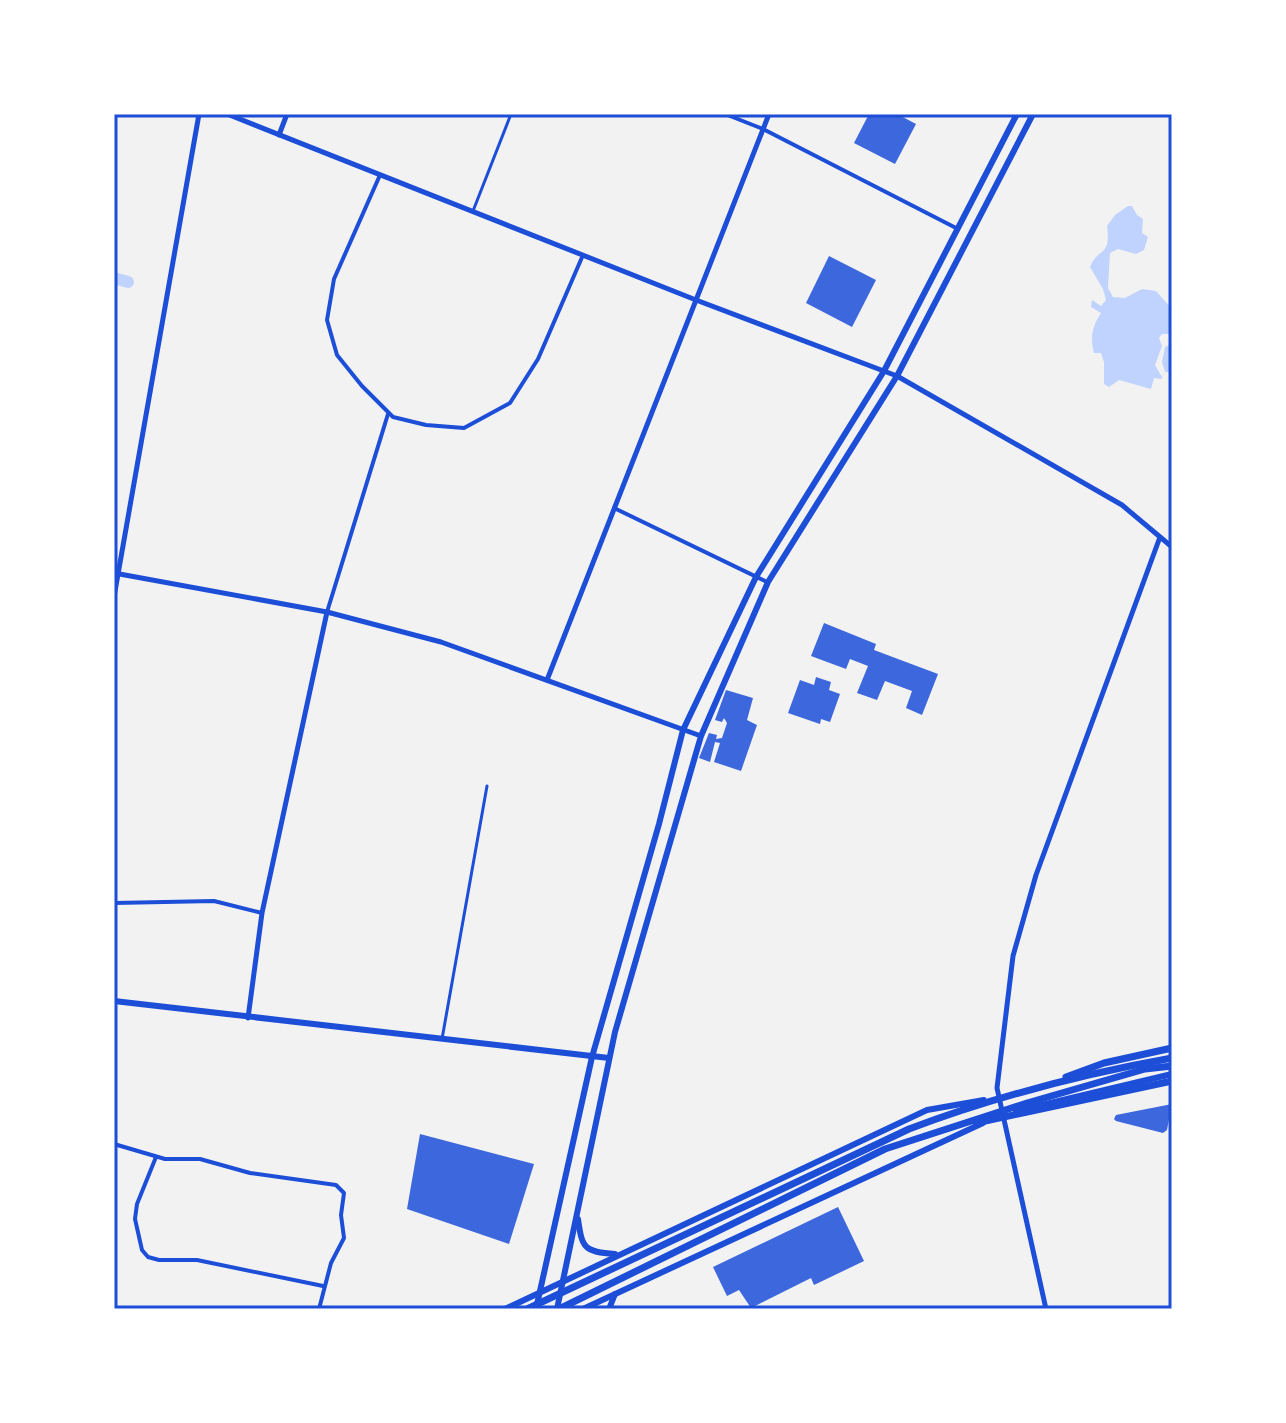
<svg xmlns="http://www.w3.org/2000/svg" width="1286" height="1423" font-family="'Zilla Slab',serif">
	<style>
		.water { fill: #bfd3fe }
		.pier { fill: #f2f2f2 }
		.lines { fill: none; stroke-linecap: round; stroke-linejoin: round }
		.river { stroke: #bfd3fe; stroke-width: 12 }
		.building { fill: #3d67dc }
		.pedestrian { stroke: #1d4ed8; stroke-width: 3 }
		.minor { stroke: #1d4ed8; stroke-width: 4 }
		.tertiary { stroke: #1d4ed8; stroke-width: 5 }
		.secondary { stroke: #1d4ed8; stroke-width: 6 }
		.primary { stroke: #1d4ed8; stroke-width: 6 }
		.trunk { stroke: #1d4ed8; stroke-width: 7 }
		.neatline { fill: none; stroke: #1d4ed8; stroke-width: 3 }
	</style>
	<rect width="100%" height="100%" fill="#f2f2f2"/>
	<path class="water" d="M1128,206H1132L1137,215L1143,219L1142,233L1148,237L1144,250L1136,254L1118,249L1110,253L1108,288L1113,297L1125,298L1142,289L1156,291L1172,309V372H1165L1161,379L1154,378L1151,389L1119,380L1109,387L1104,384V362L1101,353H1094C1090,337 1092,327 1101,313L1091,307L1092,300L1101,306L1106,300L1103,289L1090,267C1099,246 1111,258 1107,226L1115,215Z"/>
	<polygon class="pier" points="1162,334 1169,334 1172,344 1165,347 1162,362 1165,372 1162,377 1155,365 1162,346 1159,338"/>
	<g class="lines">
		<polyline class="river" points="114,278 128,282"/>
	</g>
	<g class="building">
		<polygon points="869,114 897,114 916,124 895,164 854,143"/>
		<polygon points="829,256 876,280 852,327 806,303"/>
		<polygon points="824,623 876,644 874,650 938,674 922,715 906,708 912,691 885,681 877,700 857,693 868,666 850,659 846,669 811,656"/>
		<polygon points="816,677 831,682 829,690 840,694 830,722 821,719 820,724 788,713 800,680 814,685"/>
		<polygon points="726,690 753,698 747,720 757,725 741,771 714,762 720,743 715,742 710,762 699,758 709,733 717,735 716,739 722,738 727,723 724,718 722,722 715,720"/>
		<polygon points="1172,1104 1167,1130 1163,1133 1116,1121 1114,1119 1116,1115"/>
		<polygon points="420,1134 534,1164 509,1244 407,1209"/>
		<polygon points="838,1207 864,1261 814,1285 811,1278 751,1308 739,1290 727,1296 713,1267"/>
	</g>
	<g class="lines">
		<g class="pedestrian">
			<polyline points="473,211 511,114"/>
			<polyline points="442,1039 487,786"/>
		</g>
		<g class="minor">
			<polyline points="725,114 763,129 958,229"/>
			<polyline points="380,175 334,279 327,320 337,355 362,386 393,417 426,425 464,428 510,403 538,359 583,255"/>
			<polyline points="614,508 767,582"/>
			<polyline points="327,612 388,414"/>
			<polyline points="114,903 214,901 262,913"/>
			<polyline points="114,1144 165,1159 200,1159 250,1173 336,1185 344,1193 341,1215 344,1238 331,1263 319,1309"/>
			<polyline points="156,1157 137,1204 135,1219 142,1250 148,1257 159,1260 197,1260 323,1286"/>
		</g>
		<g class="tertiary">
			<polyline points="227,114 696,300 897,376 1122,505 1172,547"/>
			<polyline points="279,135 287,114"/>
			<polyline points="114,573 327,612 441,642 701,736"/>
			<polyline points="114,597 199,114"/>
			<polyline points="547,680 769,114"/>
			<polyline points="248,1018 262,913 327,612"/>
			<polyline points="1046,1309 997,1088 1013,956 1036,875 1160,537"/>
		</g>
		<polyline class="secondary" points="114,1001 609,1058"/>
		<g class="primary">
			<polyline points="1016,1111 1172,1074"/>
			<path d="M578,1219C582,1248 584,1252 615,1254"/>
			<polyline points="505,1309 927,1110 984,1100"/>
			<polyline points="536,1309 592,1057 659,824 683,730 756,577 884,371 1017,114"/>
			<polyline points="557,1309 615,1032 701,736 768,582 897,376 1033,114"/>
			<polyline points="583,1309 983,1123"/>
			<polyline points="609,1309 615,1294"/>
		</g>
		<g class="trunk">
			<polyline points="1066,1077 1104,1063 1172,1048"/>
			<polyline points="976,1123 1172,1081"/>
			<path d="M527,1309L909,1129C994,1097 1082,1074 1172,1058"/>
			<polyline points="559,1309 885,1149 1027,1103 1145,1069 1172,1066"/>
		</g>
	</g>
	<rect width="1286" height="1423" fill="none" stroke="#ffffff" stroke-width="232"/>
	<rect x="116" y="116" width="1054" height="1191" class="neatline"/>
</svg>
